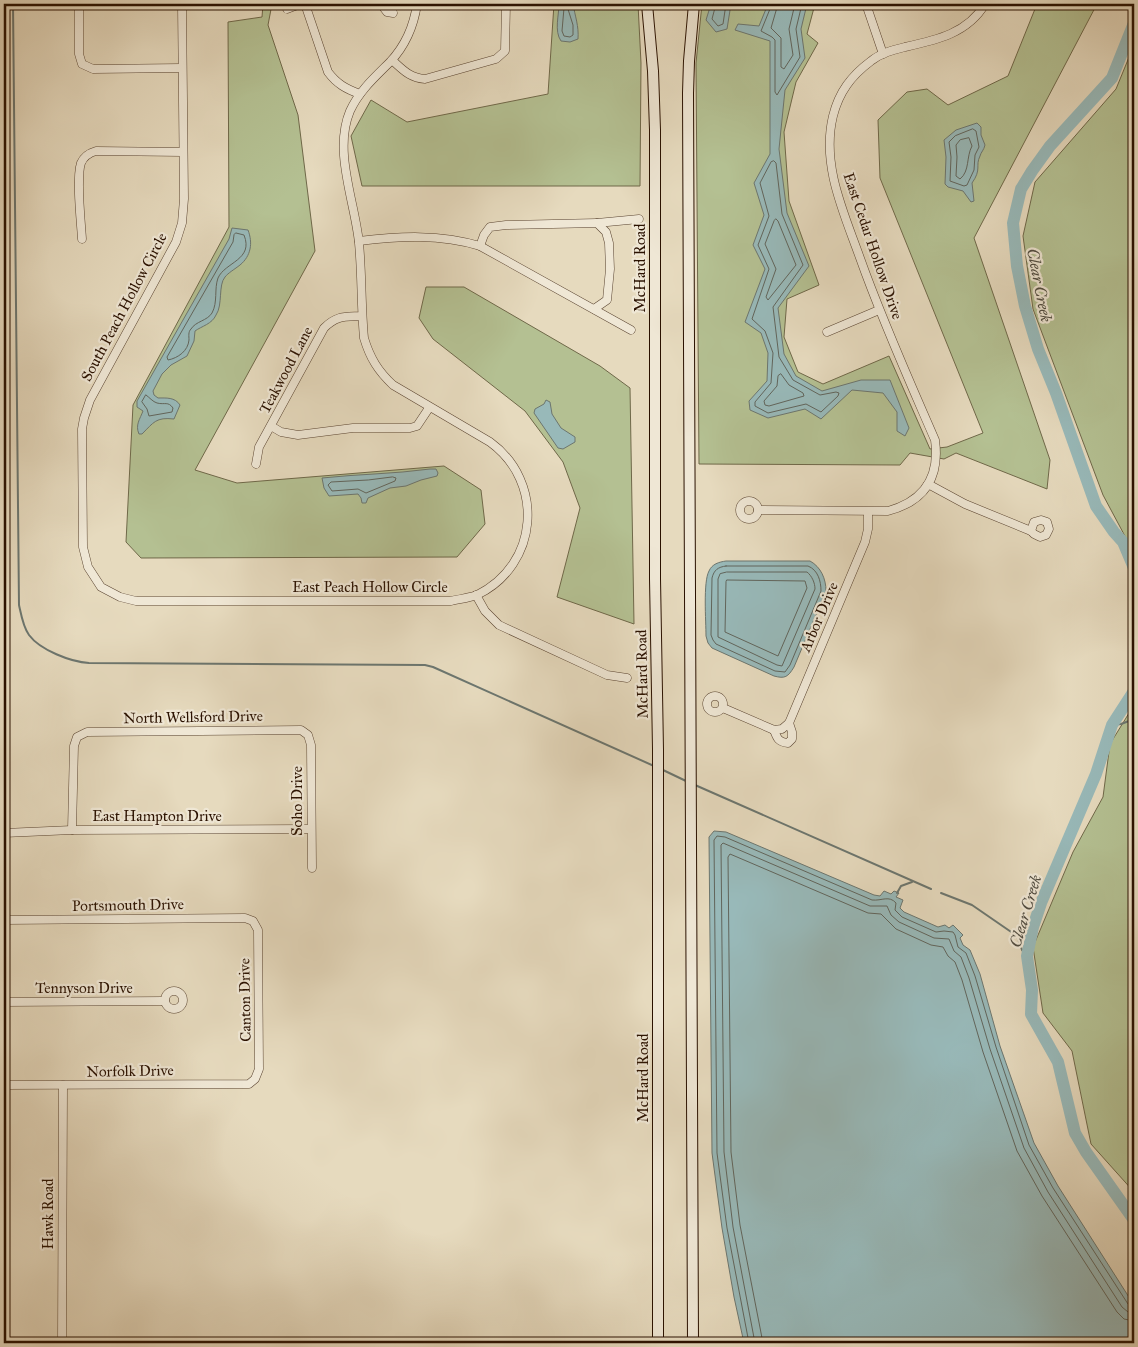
<svg xmlns="http://www.w3.org/2000/svg" width="1138" height="1347" font-family="'IM FELL Great Primer',serif">
	<style>
		.green { fill: #b4c092; stroke: #6f6849 }
		.water { fill: #98b9b9; stroke: #6c766f }
		.lines { fill: none; stroke-linecap: round; stroke-linejoin: round }
		.shore { stroke: #61655c; stroke-width: 1 }
		.stream { stroke: #6c766f; stroke-width: 2 }
		.river { stroke: #98b9b9; stroke-width: 12 }
		.street-casing { stroke: #594330; stroke-width: 9 }
		.secondary-casing { stroke: #2a1100; stroke-width: 12 }
		.street { stroke: #efe7d5; stroke-width: 8 }
		.secondary { stroke: #efe7d5; stroke-width: 10 }
		.labels { text-anchor: middle; stroke-width: 4.5; stroke-linejoin: round; paint-order: stroke }
		.street-label { font-size: 15px; fill: #2a1100; stroke: #efe7d5 }
		.water-label { font-size: 16px; font-style: italic; fill: #504c41; stroke: #efe7d5 }
	</style>
	<rect width="100%" height="100%" fill="#e6dabe"/>
	<filter id="stains"><feTurbulence type="fractalNoise" baseFrequency=".004" numOctaves="4"/><feColorMatrix values="0 0 0 0 .2 0 0 0 0 .09 0 0 0 0 .02 0 0 0 .5 -.17"/></filter>
	<radialGradient id="worn" r=".72"><stop offset=".6" stop-color="#630" stop-opacity="0"/><stop offset="1" stop-color="#630" stop-opacity=".3"/></radialGradient>
	<g class="green">
		<polygon points="263,4 272,4 268,25 298,115 315,251 195,470 237,483 444,466 481,490 485,524 457,557 141,558 126,542 133,405 229,227 228,22 262,17"/>
		<polygon points="554,4 638,4 641,63 640,186 362,186 351,136 371,100 407,122 548,94"/>
		<polygon points="702,4 815,4 807,34 818,43 796,82 784,132 789,201 819,285 787,299 784,337 798,372 823,384 889,356 930,449 947,447 983,433 880,178 878,120 907,92 927,89 948,105 1008,76 1037,4 1097,4 974,238 1050,460 1047,489 956,453 944,459 910,453 900,465 699,464 696,63"/>
		<polygon points="1134,45 1134,553 1103,495 1033,309 1023,236 1035,182 1116,89"/>
		<polygon points="426,287 464,287 600,366 630,388 634,624 557,597 580,508 563,462 525,411 433,339 419,318"/>
		<polygon points="1134,705 1134,1192 1091,1144 1072,1051 1043,1013 1033,947 1073,852 1103,797 1110,744"/>
	</g>
	<g class="water">
		<path d="M559,4H573C575,16 579,26 578,39L570,42L561,41C554,31 559,15 559,4Z"/>
		<polygon points="711,4 731,4 727,29 716,32 706,20"/>
		<polygon points="768,4 807,4 801,29 805,58 785,90 779,149 787,213 809,266 778,308 784,354 796,376 822,391 861,380 890,380 909,428 905,436 897,431 897,412 883,393 852,390 821,419 805,409 768,418 750,410 749,401 767,381 768,353 761,333 745,322 765,269 753,245 764,215 754,183 770,154 770,41 735,30 738,24 759,26"/>
		<path d="M977,123L981,127V135L985,145C984,150 981,152 980,156C975,166 982,169 972,183L974,201L971,202L963,191L948,187L945,184L946,157L944,140L956,130Z"/>
		<path d="M232,228L248,230C253,243 251,256 240,265C235,269 228,273 225,277C218,285 223,305 216,315C212,324 202,326 195,331L194,341L187,356L171,365L162,374L153,391L154,395L158,398C166,398 175,397 180,405L174,419C156,417 154,422 142,434H139C135,425 140,419 143,411L137,407V401L229,239Z"/>
		<polygon points="546,400 550,402 552,414 561,428 575,437 575,442 563,449 558,448 534,413 535,409 544,404"/>
		<path d="M430,469H436L438,473L437,476L421,480L406,486L390,488L368,498L366,503H362L361,498L358,494L329,496L324,488L322,478C358,474 394,474 430,469Z"/>
		<path d="M726,561H810C821,567 826,579 826,591L794,667C788,677 785,679 774,676L712,648L708,643L706,636C706,621 703,582 709,571C712,564 719,562 726,561Z"/>
		<polygon points="714,831 726,832 874,895 880,896 884,891 891,894 894,891 899,893 896,897 903,900 900,908 904,912 938,927 945,925 949,928 953,925 963,935 960,938 963,945 970,950 980,974 1000,1046 1034,1143 1058,1186 1134,1305 1134,1343 744,1343 734,1297 722,1228 712,1153 709,837"/>
	</g>
	<g class="lines">
		<g class="shore">
			<polyline points="716,4 712,19 718,26 723,24 726,4"/>
			<polyline points="772,4 761,31 772,37 775,40 775,92 777,95 800,57 796,29 802,4"/>
			<polyline points="778,4 771,28 781,38 781,67 784,69 793,55 789,29 795,4"/>
			<polygon points="567,6 573,25 573,35 570,37 564,36 562,31 564,8"/>
			<polygon points="973,129 976,131 979,147 975,155 974,170 967,185 964,186 950,181 951,157 949,142 955,136"/>
			<path d="M969,138L972,146C966,157 970,171 960,179L956,176L957,157L956,145L960,140Z"/>
			<polygon points="774,161 776,163 782,214 803,265 773,307 779,357 793,380 820,395 836,392 839,393 838,396 821,412 806,404 768,413 755,406 755,402 771,383 773,353 765,331 752,319 769,269 758,245 769,216 760,183 771,162"/>
			<polygon points="776,219 778,221 796,265 768,300 766,297 776,269 765,244 774,221"/>
			<path d="M236,233L244,235C254,260 225,262 218,278C214,289 218,302 212,313C207,321 196,321 191,329C188,332 189,336 189,340C188,351 178,358 168,360L167,357L233,242L234,235Z"/>
			<polygon points="781,374 789,385 803,393 804,396 769,406 765,405 764,401 777,386 778,376"/>
			<path d="M146,395C149,397 153,402 157,403C165,405 168,401 173,408L172,412L149,416L147,409L142,402Z"/>
			<polygon points="393,477 396,478 395,481 366,493 358,489 332,491 328,485 331,482 368,480"/>
			<path d="M726,566H808C818,570 821,581 821,591L790,665L785,672L775,671L716,644L713,640L711,635L712,578C714,570 718,567 726,566Z"/>
			<path d="M727,572H807C812,576 815,583 815,589L782,666L777,665L718,637V579L720,574Z"/>
			<polygon points="727,580 805,581 807,588 778,656 725,632 726,582"/>
			<path d="M749,1343L727,1228L717,1153L714,840L717,836L725,837L872,900C882,901 889,895 896,903L895,910L902,917L936,932L944,931L953,932L955,935L958,947L966,953L975,976L996,1047L1029,1145L1053,1188L1128,1304L1134,1307"/>
			<polyline points="755,1343 733,1227 724,1152 721,845 723,843 870,906 887,906 891,915 899,922 934,938 949,939 954,951 961,957 969,978 990,1049 1024,1148 1048,1192 1122,1307 1128,1312 1134,1313"/>
			<polyline points="763,1343 740,1225 731,1152 728,857 730,854 868,913 881,914 896,929 931,945 943,947 948,956 955,962 962,980 983,1052 1017,1151 1042,1196 1117,1312 1124,1319 1134,1321"/>
		</g>
		<g class="stream">
			<path d="M13,4L19,605C21,614 23,627 29,635C40,650 71,662 89,663L425,665L433,667L654,766"/>
			<polyline points="1112,725 1121,724 1129,721"/>
			<polyline points="663,770 686,781"/>
			<polyline points="695,785 931,889"/>
			<polyline points="897,893 901,886 912,882"/>
			<polyline points="941,893 972,905 1017,936 1022,950 1027,956"/>
		</g>
		<g class="river">
			<polyline points="1134,23 1112,78 1050,146 1032,171 1021,189 1013,223 1017,266 1025,306 1038,349 1056,393 1096,506 1114,532 1123,542 1134,568"/>
			<polyline points="1134,691 1112,725 1096,774 1041,903 1033,927 1027,956 1032,990 1031,1014 1058,1062 1075,1133 1086,1152 1134,1220"/>
		</g>
		<g class="street-casing">
			<g id="street">
				<polyline points="79,4 79,54 82,64 93,69 182,68"/>
				<path d="M182,4L184,199L182,223L176,242L90,400L84,418L82,429L83,547L88,567L101,587L120,597L136,601H451C459,599 469,598 477,595C539,565 545,482 490,442L393,385C378,371 370,358 364,338C361,306 362,274 359,243C355,202 333,151 350,111C359,91 375,77 390,62C405,46 414,25 417,4"/>
				<path d="M305,4L328,72C337,84 346,89 360,94"/>
				<polyline points="381,4 387,12 393,13"/>
				<polyline points="866,4 883,54"/>
				<polyline points="287,9 300,4"/>
				<path d="M392,60C403,70 410,78 425,79L496,59L505,51L506,4"/>
				<polyline points="597,223 639,219"/>
				<path d="M82,239C81,222 76,178 81,163C84,156 89,153 96,151L183,152"/>
				<path d="M359,241C400,236 440,234 480,246L631,330"/>
				<polyline points="480,246 484,235 490,227 506,225 597,223 606,232 609,243 610,269 607,300 594,309"/>
				<polyline points="827,332 879,310"/>
				<polyline points="271,426 281,432 298,435 353,428 410,428 417,426 429,408"/>
				<path d="M256,464L259,447L324,328C337,315 345,317 362,316"/>
				<polyline points="928,484 965,504 1031,531"/>
				<circle cx="749" cy="510" r="9"/>
				<path d="M758,510L888,511C925,501 940,477 935,440C909,380 882,320 860,258C844,213 821,165 833,116C839,92 851,76 871,61C881,53 893,50 905,47C937,40 968,33 985,4"/>
				<polygon points="1041,520 1047,522 1049,529 1046,535 1040,537 1034,534 1031,531 1034,522"/>
				<polyline points="476,595 485,611 499,625 607,675 627,678"/>
				<circle cx="715" cy="704" r="8"/>
				<polyline points="723,708 774,730 782,729 789,723 865,542 868,529 868,512"/>
				<path d="M774,730C777,738 778,742 788,743L792,739V732L789,723"/>
				<polyline points="72,830 74,746 77,737 87,732 301,730 308,735 311,745 312,868"/>
				<polyline points="4,833 72,830 310,829"/>
				<polyline points="4,920 245,918 253,921 258,930 259,1069 255,1079 249,1084 4,1085"/>
				<circle cx="174" cy="1000" r="9"/>
				<polyline points="4,1002 165,1001"/>
				<polyline points="62,1343 63,1085"/>
			</g>
		</g>
		<g class="secondary-casing">
			<g id="secondary">
				<polyline points="647,4 653,71 655,130 655,579 658,749 658,1343"/>
				<polyline points="693,1343 688,93 689,61 694,4"/>
			</g>
		</g>
		<use href="#street" class="street"/>
		<use href="#secondary" class="secondary"/>
	</g>
	<g class="labels">
		<g class="street-label">
			<text transform="translate(873 246) rotate(71)" y="5">East Cedar Hollow Drive</text>
			<text transform="translate(640 268) rotate(-90)" y="5">McHard Road</text>
			<text transform="translate(124 307) rotate(-62)" y="5">South Peach Hollow Circle</text>
			<text transform="translate(286 370) rotate(-62)" y="5">Teakwood Lane</text>
			<text x="370" y="592">East Peach Hollow Circle</text>
			<text transform="translate(819 617) rotate(-67)" y="5">Arbor Drive</text>
			<text transform="translate(642 674) rotate(-91)" y="5">McHard Road</text>
			<text transform="translate(193 717) rotate(-1)" y="5">North Wellsford Drive</text>
			<text transform="translate(297 801) rotate(-90)" y="5">Soho Drive</text>
			<text x="157" y="821">East Hampton Drive</text>
			<text transform="translate(128 905) rotate(-1)" y="5">Portsmouth Drive</text>
			<text x="84" y="993">Tennyson Drive</text>
			<text transform="translate(245 1000) rotate(-91)" y="5">Canton Drive</text>
			<text transform="translate(130 1071) rotate(-1)" y="5">Norfolk Drive</text>
			<text transform="translate(643 1078) rotate(-90)" y="5">McHard Road</text>
			<text transform="translate(48 1214) rotate(-90)" y="5">Hawk Road</text>
		</g>
		<g class="water-label">
			<text transform="translate(1040 285) rotate(79)" y="6">Clear Creek</text>
			<text transform="translate(1025 911) rotate(-73)" y="6">Clear Creek</text>
		</g>
	</g>
	<rect width="1138" height="1347" fill="none" stroke="#e6dabe" stroke-width="20"/>
	<rect x="5" y="5" width="1128" height="1337" fill="none" stroke="#2a1100" stroke-width="2.5"/>
	<rect x="10" y="10" width="1118" height="1327" fill="none" stroke="#2a1100"/>
	<rect width="100%" height="100%" filter="url(#stains)"/>
	<rect width="100%" height="100%" fill="url(#worn)"/>
</svg>
